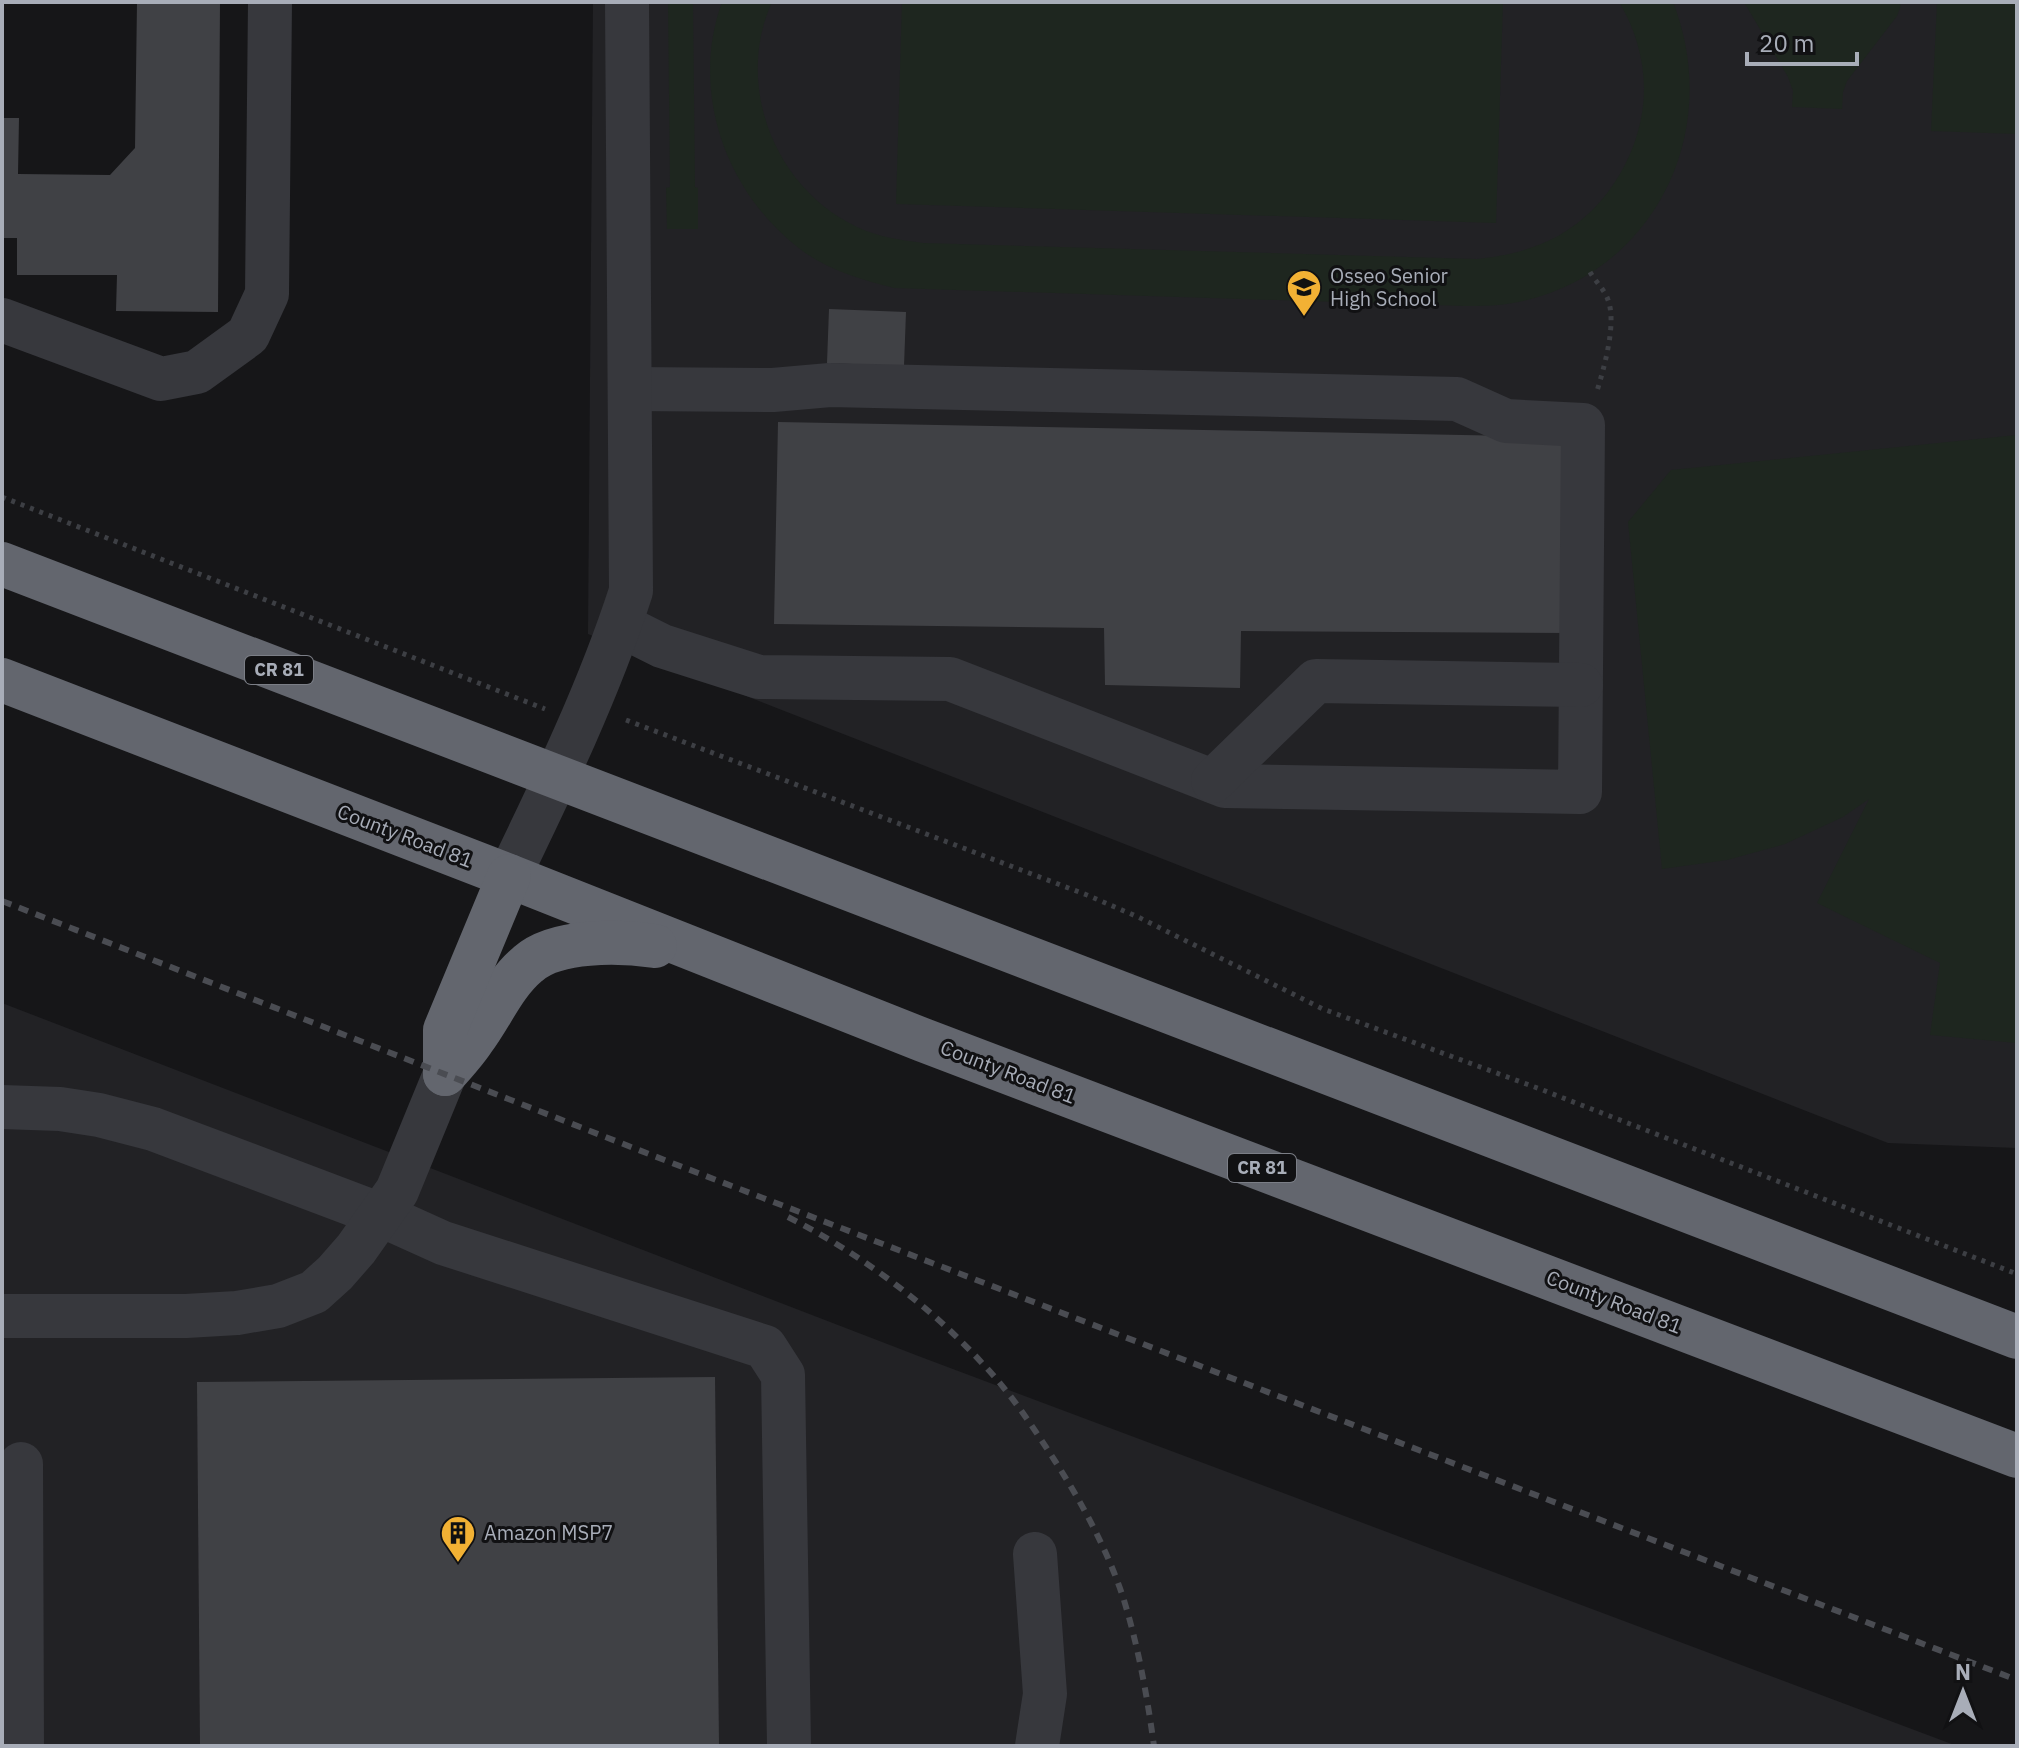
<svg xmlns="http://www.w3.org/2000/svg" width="2019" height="1748" font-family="'IBM Plex Sans',sans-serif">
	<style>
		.built { fill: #222225 }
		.green { fill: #1e261f }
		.building { fill: #404145 }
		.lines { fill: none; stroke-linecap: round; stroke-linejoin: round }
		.path { stroke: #3d3f44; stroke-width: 5; stroke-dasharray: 4 6; stroke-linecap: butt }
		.minor { stroke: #37383d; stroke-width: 44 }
		.highway { stroke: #63666e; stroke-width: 44 }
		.rail { stroke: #4a4c52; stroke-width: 6; stroke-dasharray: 10 8; stroke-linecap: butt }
		.labels { text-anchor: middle; stroke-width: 6; stroke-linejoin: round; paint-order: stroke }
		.shield { fill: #111113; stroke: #7b7e86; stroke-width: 2 }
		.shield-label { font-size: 18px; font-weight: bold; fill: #a8adb8 }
		.poi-label { font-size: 20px; fill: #a8adb8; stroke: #111113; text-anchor: start }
		.street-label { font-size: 20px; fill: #a8adb8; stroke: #111113 }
	</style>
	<rect width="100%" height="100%" fill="#161618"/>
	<g class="built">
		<polygon points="593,2 2017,2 2017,1148 1888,1143 588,634"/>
		<polygon points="2,1003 921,1357 1957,1746 2,1746"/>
	</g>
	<g class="green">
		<polygon points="668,2 693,2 695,187 698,188 698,229 667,229 666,188 670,187"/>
		<path d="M722,2H772C734,85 775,189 857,227C878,237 901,240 923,243L1477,259C1506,256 1532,250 1558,236C1609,208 1644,147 1644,89C1644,59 1635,28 1619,2H1673C1724,132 1654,277 1513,303C1497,306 1481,306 1464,306L894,288C863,280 831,271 804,252C727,196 689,93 722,2Z"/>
		<polygon points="902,2 1503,2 1496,223 896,204"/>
		<polygon points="1744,2 1897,2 1901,5 1897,16 1847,81 1843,92 1842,109 1792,107 1793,91 1788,77"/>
		<polygon points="1937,2 2017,2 2017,134 1931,131"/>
		<polygon points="2017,435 2017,1043 1930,1035 1940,963 1817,903 1869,799 1843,817 1785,844 1727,860 1662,869 1628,522 1671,470"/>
	</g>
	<g class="building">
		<polygon points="137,2 220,2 218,312 116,311 117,275 17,275 17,238 2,238 2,118 19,118 18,174 110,175 135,148"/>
		<polygon points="829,309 906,312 904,366 827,363"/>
		<polygon points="778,422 1570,437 1568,633 1241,631 1240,688 1105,685 1104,628 774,624"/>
		<polygon points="715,1377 719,1746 200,1746 197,1382"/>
	</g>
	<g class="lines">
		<g class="path">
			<path d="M1590,272C1595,281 1605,290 1608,300C1617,323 1604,368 1597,391"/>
			<polyline points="2,497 545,709"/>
			<polyline points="626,720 1087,895 1138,917 1323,1009 1540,1089 2017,1274"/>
		</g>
		<g class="minor">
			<polyline points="2,320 161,379 197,372 248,335 267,294 270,2"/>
			<polyline points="620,625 662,646 759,677 950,679 1225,786 1580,792 1583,425 1506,421 1457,399 830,385 773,390 630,389"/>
			<polyline points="1213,781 1316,681 1581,685"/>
			<path d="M509,876C554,783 599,690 631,591L627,2"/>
			<polyline points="2,1107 60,1109 99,1115 153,1129 381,1215 443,1243 765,1347 783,1375 789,1746"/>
			<polyline points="2,1316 186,1316 237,1313 278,1306 314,1292 335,1273 356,1249 397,1191 445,1074"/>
			<polyline points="21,1464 22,1746"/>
			<polyline points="1035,1554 1045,1694 1037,1746"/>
		</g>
		<g class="highway">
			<polyline points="2,564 2017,1337"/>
			<polyline points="2,680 509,876 923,1040 2017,1456"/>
			<path d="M445,1074C455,1063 465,1052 473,1040C492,1015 503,985 528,964C556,939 620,941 655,946"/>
			<polyline points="445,1074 445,1030 509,876"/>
		</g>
		<g class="rail">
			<polyline points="2,901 672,1163 2017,1680"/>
			<path d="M788,1217C859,1253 928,1304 982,1363C1010,1392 1033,1427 1055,1461C1082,1503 1107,1549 1123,1597C1138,1645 1147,1695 1154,1746"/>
		</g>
	</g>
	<defs>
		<g id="school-pin" transform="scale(1.8)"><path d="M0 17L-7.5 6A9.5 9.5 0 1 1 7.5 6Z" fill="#f2b134" stroke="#111113"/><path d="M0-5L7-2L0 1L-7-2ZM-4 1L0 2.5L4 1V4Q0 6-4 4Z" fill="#111"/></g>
		<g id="building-pin" transform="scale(1.8)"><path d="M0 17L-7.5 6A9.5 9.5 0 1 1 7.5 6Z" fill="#f2b134" stroke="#111113"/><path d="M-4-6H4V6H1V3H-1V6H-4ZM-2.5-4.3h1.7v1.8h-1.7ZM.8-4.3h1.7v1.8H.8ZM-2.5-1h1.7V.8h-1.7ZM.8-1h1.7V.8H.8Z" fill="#111"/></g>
	</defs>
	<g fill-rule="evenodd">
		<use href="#school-pin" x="1304" y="287"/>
		<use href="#building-pin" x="458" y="1533"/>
	</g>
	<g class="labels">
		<g class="shield">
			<rect x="245" y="656" width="68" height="28" rx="6"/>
			<rect x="1228" y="1154" width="68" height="28" rx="6"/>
		</g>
		<g class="shield-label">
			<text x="279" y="676">CR 81</text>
			<text x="1262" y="1174">CR 81</text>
		</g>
		<g class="poi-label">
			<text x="1330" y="283">Osseo Senior<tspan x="1330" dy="23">High School</tspan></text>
			<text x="484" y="1540">Amazon MSP7</text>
		</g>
		<g class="street-label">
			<text transform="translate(405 836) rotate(21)" y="7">County Road 81</text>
			<text transform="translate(1008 1072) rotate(21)" y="7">County Road 81</text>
			<text transform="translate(1614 1302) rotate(21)" y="7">County Road 81</text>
		</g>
	</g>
	<rect width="2019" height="1748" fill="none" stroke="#a8adb8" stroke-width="8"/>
	<g transform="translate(1963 1692)" stroke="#111113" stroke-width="6" paint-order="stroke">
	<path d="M0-6L14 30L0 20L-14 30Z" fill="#a8adb8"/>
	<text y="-12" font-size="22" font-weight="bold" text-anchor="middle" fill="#a8adb8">N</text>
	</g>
	<path d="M1747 52v12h110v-12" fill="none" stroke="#a8adb8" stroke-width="4"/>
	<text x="1759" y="52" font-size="24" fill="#a8adb8" stroke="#111113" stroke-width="6" paint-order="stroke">20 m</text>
</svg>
